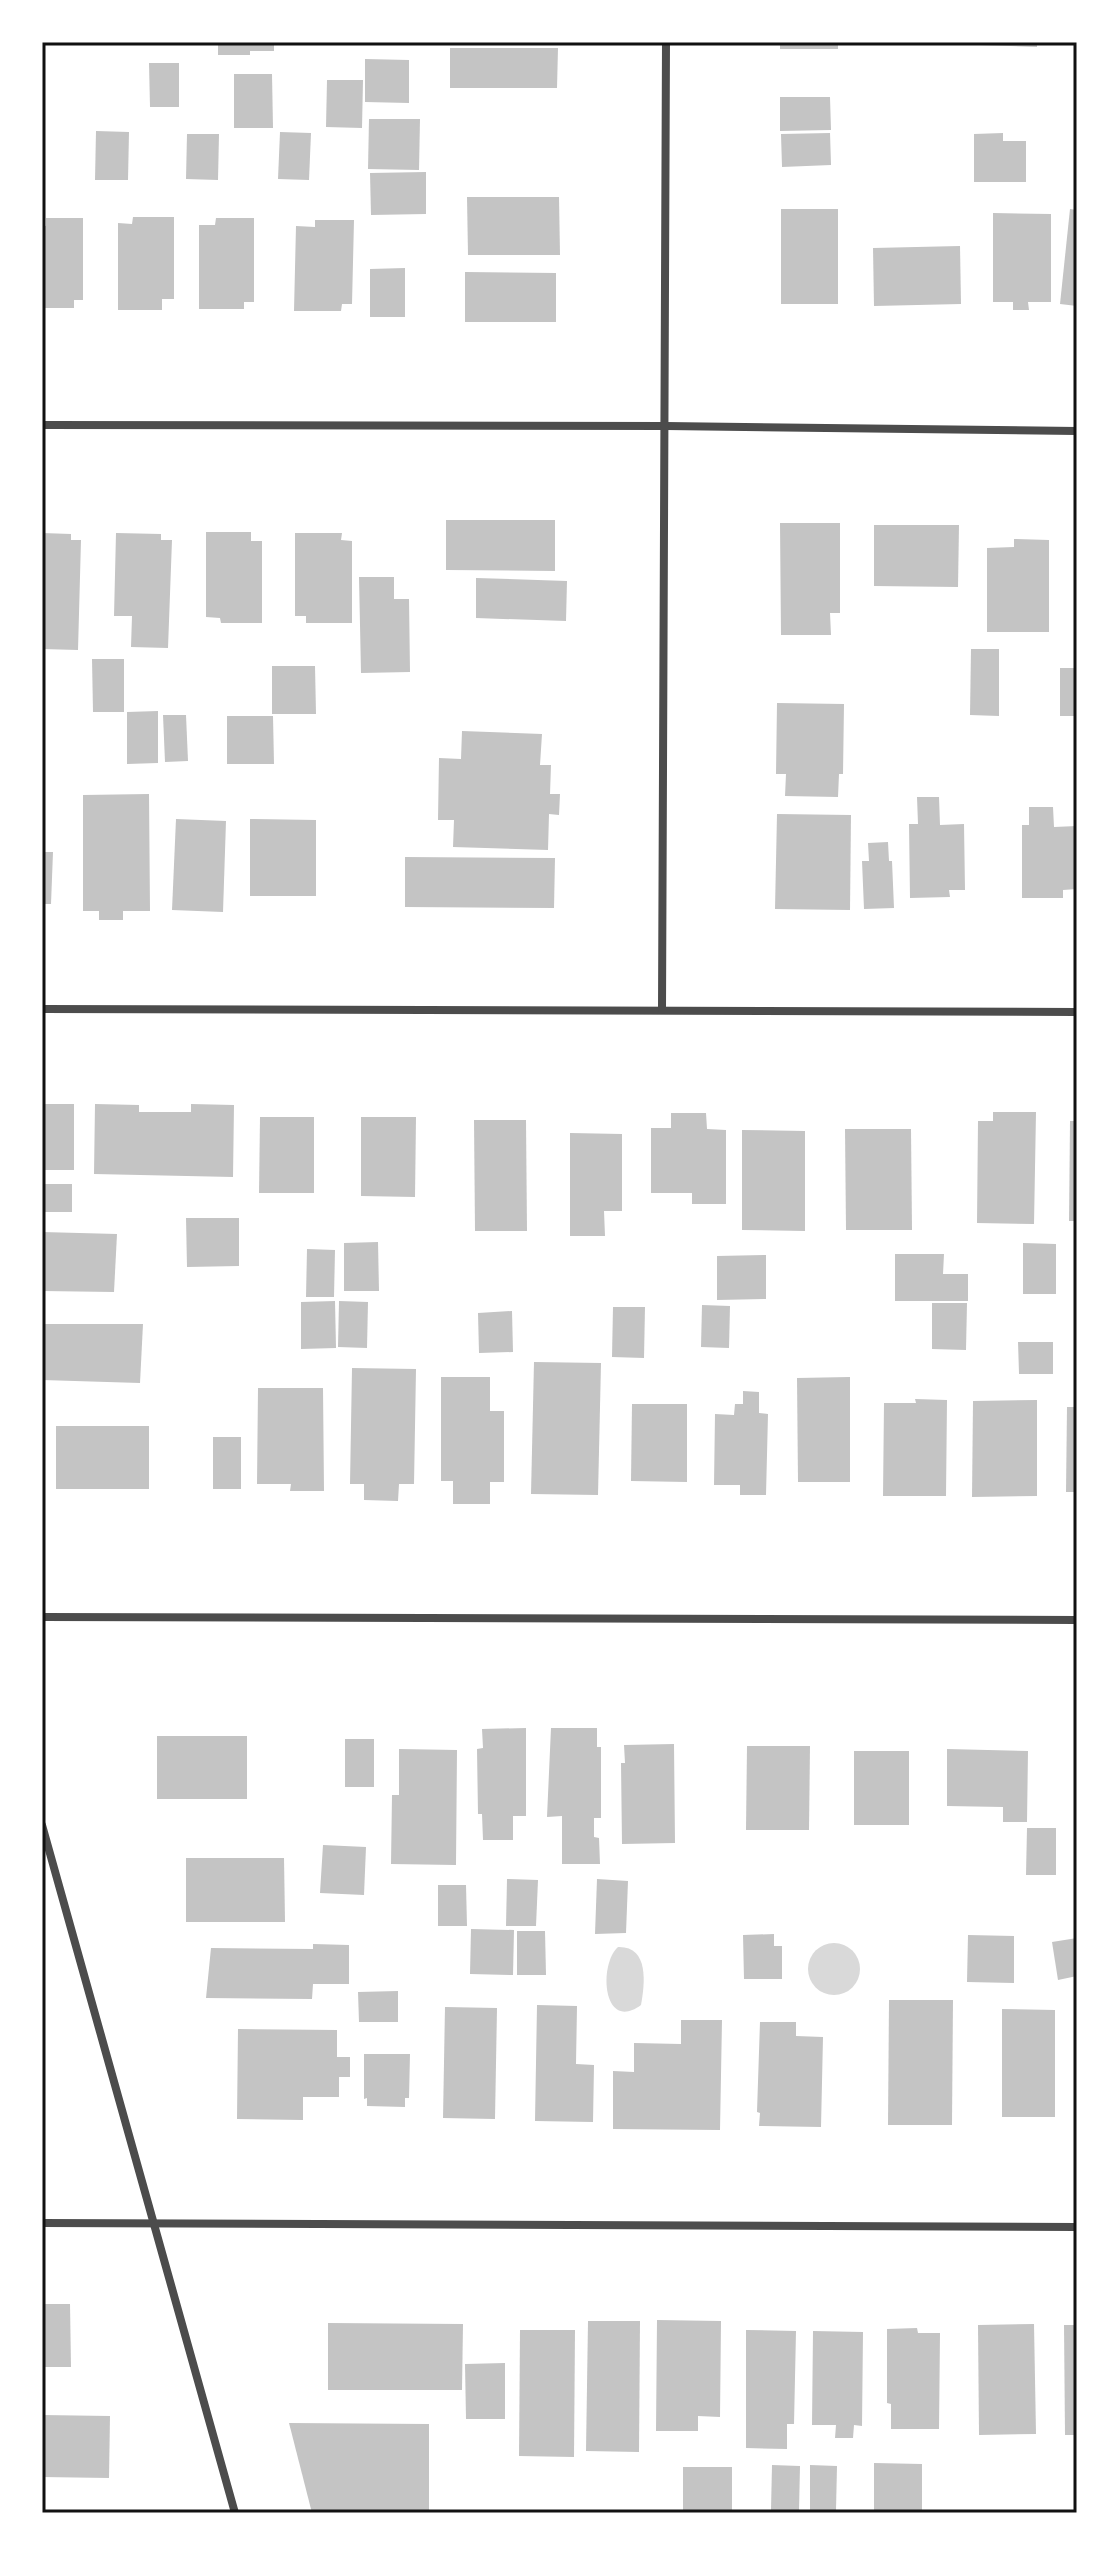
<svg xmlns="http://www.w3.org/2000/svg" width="1119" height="2555" font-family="'Space Grotesk',sans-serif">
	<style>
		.water { fill: #d9d9d9 }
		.building { fill: #c4c4c4 }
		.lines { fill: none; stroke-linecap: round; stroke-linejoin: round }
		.minor { stroke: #4c4c4c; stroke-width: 8 }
		.neatline { fill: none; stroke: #111; stroke-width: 3 }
	</style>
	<rect width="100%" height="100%" fill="#fff"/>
	<g class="water">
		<circle cx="834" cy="1969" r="26"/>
		<path d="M618,1947C649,1946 645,1983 641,2005C603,2033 598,1965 618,1947Z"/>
	</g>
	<g class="building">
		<polygon points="218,42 274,42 274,51 250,51 250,55 218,55"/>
		<rect x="780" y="42" width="58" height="7"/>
		<polygon points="980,42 1037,42 1037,47 979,45"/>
		<polygon points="450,48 558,48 557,88 450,88"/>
		<polygon points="365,59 409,60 409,103 365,102"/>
		<polygon points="149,63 179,63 179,107 150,107"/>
		<polygon points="234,74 272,74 273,128 234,128"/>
		<polygon points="327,80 363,80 362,128 326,127"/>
		<polygon points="780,97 830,97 831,130 780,131"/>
		<polygon points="369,119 420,119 419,170 368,169"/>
		<polygon points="96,131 129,132 128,180 95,180"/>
		<polygon points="280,132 311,133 309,180 278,179"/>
		<polygon points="830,133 831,165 782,167 781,134"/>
		<polygon points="1003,133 1003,141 1026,141 1026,182 974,182 974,134"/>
		<polygon points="187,134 219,134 218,180 186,179"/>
		<polygon points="426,172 426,214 371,215 370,173"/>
		<polygon points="467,197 559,197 560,255 468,255"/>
		<rect x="781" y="209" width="57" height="95"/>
		<polygon points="1070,209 1077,210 1077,306 1060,304"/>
		<polygon points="993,213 1051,214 1051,302 1028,302 1029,310 1013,310 1013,302 993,302"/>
		<polygon points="133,217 174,217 174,299 162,299 162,310 118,310 118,223 132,224"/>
		<polygon points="46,218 83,218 83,300 74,300 74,308 42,308 42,225 46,226"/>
		<polygon points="216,218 254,218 254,302 244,302 244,309 199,309 199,225 215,225"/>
		<polygon points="315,220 354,220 352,304 342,304 341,311 294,311 296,226 315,227"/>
		<polygon points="960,246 961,304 874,306 873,248"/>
		<polygon points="405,268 405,317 370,317 370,269"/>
		<polygon points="465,272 556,273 556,322 465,322"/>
		<polygon points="446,520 555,520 555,571 446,570"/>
		<polygon points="780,523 840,523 840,613 830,613 831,635 781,635"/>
		<polygon points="874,525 959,525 958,587 874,586"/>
		<polygon points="206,532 251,532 251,541 262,541 262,623 221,623 220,618 206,617"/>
		<polygon points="42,533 71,534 71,540 81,540 78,650 42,649"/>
		<polygon points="116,533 161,534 161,540 172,540 168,648 131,647 132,616 114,616"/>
		<polygon points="295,533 342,533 341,540 352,541 352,623 306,623 306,616 295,616"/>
		<polygon points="1014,539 1049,540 1049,632 987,632 987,548 1014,547"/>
		<polygon points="359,577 394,577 394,599 409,599 410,672 361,673"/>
		<polygon points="476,578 567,581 566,621 476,618"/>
		<polygon points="971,649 999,649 999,716 970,715"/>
		<polygon points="92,659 124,659 124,712 93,712"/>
		<polygon points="272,666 315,666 316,714 272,714"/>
		<rect x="1060" y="668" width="17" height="48"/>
		<polygon points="777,703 844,704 843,774 839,774 838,797 785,796 786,774 776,774"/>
		<polygon points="158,711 158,763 127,764 127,712"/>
		<polygon points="163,715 186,715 188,761 165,762"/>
		<polygon points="227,716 273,716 274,764 227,764"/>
		<polygon points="462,731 542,734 540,765 551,765 550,794 560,794 559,815 549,814 548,850 453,847 454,820 438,820 439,758 461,759"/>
		<polygon points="149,794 150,911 123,911 123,920 99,920 99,911 83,911 83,795"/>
		<polygon points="917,797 939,797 940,825 964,824 965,890 949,890 950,897 910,898 909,824 918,824"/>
		<polygon points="1029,807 1053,807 1054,827 1077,826 1077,889 1063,890 1063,898 1022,898 1022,825 1029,825"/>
		<polygon points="777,814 851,815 850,910 775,909"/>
		<polygon points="176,819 226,821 223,912 172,910"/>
		<polygon points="250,819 316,820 316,896 250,896"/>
		<polygon points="888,842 889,861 892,861 894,908 864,909 862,861 869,861 868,843"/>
		<polygon points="42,852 53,852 51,904 42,904"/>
		<polygon points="405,857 555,858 554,908 405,907"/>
		<rect x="42" y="1104" width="32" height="66"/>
		<polygon points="95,1104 139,1105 139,1112 191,1112 191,1104 234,1105 233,1177 94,1174"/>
		<polygon points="993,1112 1036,1112 1034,1224 977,1223 978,1121 993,1121"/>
		<polygon points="671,1113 706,1113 707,1129 726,1130 726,1204 692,1204 692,1193 651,1193 651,1128 671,1128"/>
		<polygon points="260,1117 314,1117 314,1193 259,1193"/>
		<polygon points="361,1117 416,1117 415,1197 361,1196"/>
		<polygon points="474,1120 526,1120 527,1231 475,1231"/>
		<polygon points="1070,1121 1077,1121 1077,1221 1069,1221"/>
		<polygon points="845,1129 911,1129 912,1230 846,1230"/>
		<polygon points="742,1130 805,1131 805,1231 742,1230"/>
		<polygon points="570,1133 622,1134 622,1211 604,1211 605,1236 570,1236"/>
		<rect x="42" y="1184" width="30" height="28"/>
		<polygon points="186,1218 239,1218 239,1266 187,1267"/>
		<polygon points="42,1232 117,1234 114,1292 42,1291"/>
		<polygon points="378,1242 379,1291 344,1291 344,1243"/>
		<polygon points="1023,1243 1056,1244 1056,1294 1023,1294"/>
		<polygon points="307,1249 335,1250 334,1297 306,1297"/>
		<polygon points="895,1254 944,1254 943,1274 968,1274 968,1301 895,1301"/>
		<polygon points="766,1255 766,1299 717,1300 717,1256"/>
		<polygon points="335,1301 336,1348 301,1349 301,1302"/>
		<polygon points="339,1301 368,1302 367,1348 338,1347"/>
		<polygon points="932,1303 967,1303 966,1350 932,1349"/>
		<polygon points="702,1305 730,1306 729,1348 701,1347"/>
		<polygon points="613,1307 645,1307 644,1358 612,1357"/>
		<polygon points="512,1311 513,1352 479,1353 478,1313"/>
		<polygon points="42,1324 143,1324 140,1383 42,1380"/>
		<polygon points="1018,1342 1053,1342 1053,1374 1019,1374"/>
		<polygon points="534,1362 601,1363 598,1495 531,1494"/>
		<polygon points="352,1368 416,1369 414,1484 399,1484 398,1501 364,1500 364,1484 350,1484"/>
		<polygon points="441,1377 490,1377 490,1411 504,1411 504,1482 490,1482 490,1504 453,1504 453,1481 441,1481"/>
		<polygon points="850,1377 850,1482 798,1482 797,1378"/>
		<polygon points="258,1388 323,1388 324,1491 290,1491 291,1484 257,1484"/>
		<polygon points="743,1391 759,1392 759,1413 768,1414 766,1495 740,1495 740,1485 714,1485 715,1414 734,1415 735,1404 743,1404"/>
		<polygon points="915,1399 947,1400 946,1496 883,1496 884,1403 916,1403"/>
		<polygon points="1037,1400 1037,1496 972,1497 973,1401"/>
		<polygon points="632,1404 687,1404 687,1482 631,1481"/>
		<polygon points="1067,1407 1077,1407 1077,1492 1066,1492"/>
		<rect x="56" y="1426" width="93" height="63"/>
		<rect x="213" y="1437" width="28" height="52"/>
		<polygon points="526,1728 526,1816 513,1816 513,1840 483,1840 482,1814 478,1814 477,1749 483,1748 482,1729"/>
		<polygon points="551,1728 597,1728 597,1747 601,1747 601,1818 594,1818 594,1837 599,1838 600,1864 562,1864 562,1816 547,1817"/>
		<rect x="157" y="1736" width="90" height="63"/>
		<rect x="345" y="1739" width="29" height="48"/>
		<polygon points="674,1744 675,1843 622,1844 621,1763 625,1763 624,1745"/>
		<polygon points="747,1746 810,1746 809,1830 746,1830"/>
		<polygon points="399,1749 457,1750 456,1865 391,1864 392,1795 399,1795"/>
		<polygon points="947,1749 1028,1751 1027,1822 1003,1822 1003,1807 947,1806"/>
		<rect x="854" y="1751" width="55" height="74"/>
		<polygon points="1027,1828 1056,1828 1056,1875 1026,1875"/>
		<polygon points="323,1845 366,1847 364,1895 320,1893"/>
		<polygon points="186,1858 284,1858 285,1922 186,1922"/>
		<polygon points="507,1879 538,1880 536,1926 506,1926"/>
		<polygon points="597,1879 628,1881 626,1933 595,1934"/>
		<polygon points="438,1885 466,1885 467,1926 438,1926"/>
		<polygon points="471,1929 514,1930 513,1975 470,1974"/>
		<polygon points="517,1931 545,1931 546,1975 517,1975"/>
		<polygon points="774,1934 774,1946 782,1946 782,1979 744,1979 743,1935"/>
		<polygon points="968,1935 1014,1936 1014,1983 967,1982"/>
		<polygon points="1077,1938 1077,1976 1058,1980 1052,1942"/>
		<polygon points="313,1944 349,1945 349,1984 313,1984 312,1999 206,1998 211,1948 313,1949"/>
		<polygon points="398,1991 398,2022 359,2022 358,1992"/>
		<polygon points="889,2000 953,2000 952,2125 888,2125"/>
		<polygon points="537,2005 577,2006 576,2064 594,2065 593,2122 535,2121"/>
		<polygon points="445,2007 497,2008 495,2119 443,2118"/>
		<polygon points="1002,2009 1055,2010 1055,2117 1002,2117"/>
		<polygon points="681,2020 722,2020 720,2130 613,2129 613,2071 634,2072 634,2043 681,2044"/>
		<polygon points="760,2022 796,2022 796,2036 823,2037 821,2127 759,2126 760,2113 757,2112"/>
		<polygon points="238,2029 337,2030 337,2057 350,2057 350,2077 339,2077 339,2097 303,2097 303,2120 237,2119"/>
		<polygon points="364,2054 410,2054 409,2098 405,2098 405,2107 367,2106 367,2098 364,2099"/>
		<polygon points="42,2304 70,2304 71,2367 42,2367"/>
		<polygon points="657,2320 721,2321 720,2417 698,2416 698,2431 656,2431"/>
		<polygon points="588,2321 640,2321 639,2452 586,2451"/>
		<polygon points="328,2323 463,2324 462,2390 328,2390"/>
		<polygon points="1034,2324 1036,2434 979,2435 978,2325"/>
		<polygon points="1064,2325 1077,2325 1077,2435 1065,2435"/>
		<polygon points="917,2328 918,2333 940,2333 939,2429 891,2429 891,2404 887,2403 887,2329"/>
		<polygon points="520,2330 575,2330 574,2457 519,2456"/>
		<polygon points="746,2330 796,2331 794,2424 787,2424 787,2449 746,2448"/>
		<polygon points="813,2331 863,2332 862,2426 854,2425 853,2438 835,2438 836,2425 812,2425"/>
		<polygon points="505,2363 505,2419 466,2419 465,2364"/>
		<polygon points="42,2415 110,2416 109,2478 42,2477"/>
		<polygon points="289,2423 429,2424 429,2513 312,2513"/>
		<polygon points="874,2463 922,2464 922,2513 874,2513"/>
		<polygon points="772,2465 800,2466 799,2511 771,2510"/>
		<polygon points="810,2465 837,2466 836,2510 810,2510"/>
		<polygon points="683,2467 732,2467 732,2511 683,2510"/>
	</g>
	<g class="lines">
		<g class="minor">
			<polyline points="42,425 666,426 1077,431"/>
			<polyline points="42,1009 1077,1012"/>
			<polyline points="662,1010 666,42"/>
			<polyline points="42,1617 1077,1620"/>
			<polyline points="42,1825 235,2513"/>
			<polyline points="42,2223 1077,2227"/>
		</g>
	</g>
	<rect width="1119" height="2555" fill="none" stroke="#ffffff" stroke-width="88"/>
	<rect x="44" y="44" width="1031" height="2467" class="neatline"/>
</svg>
